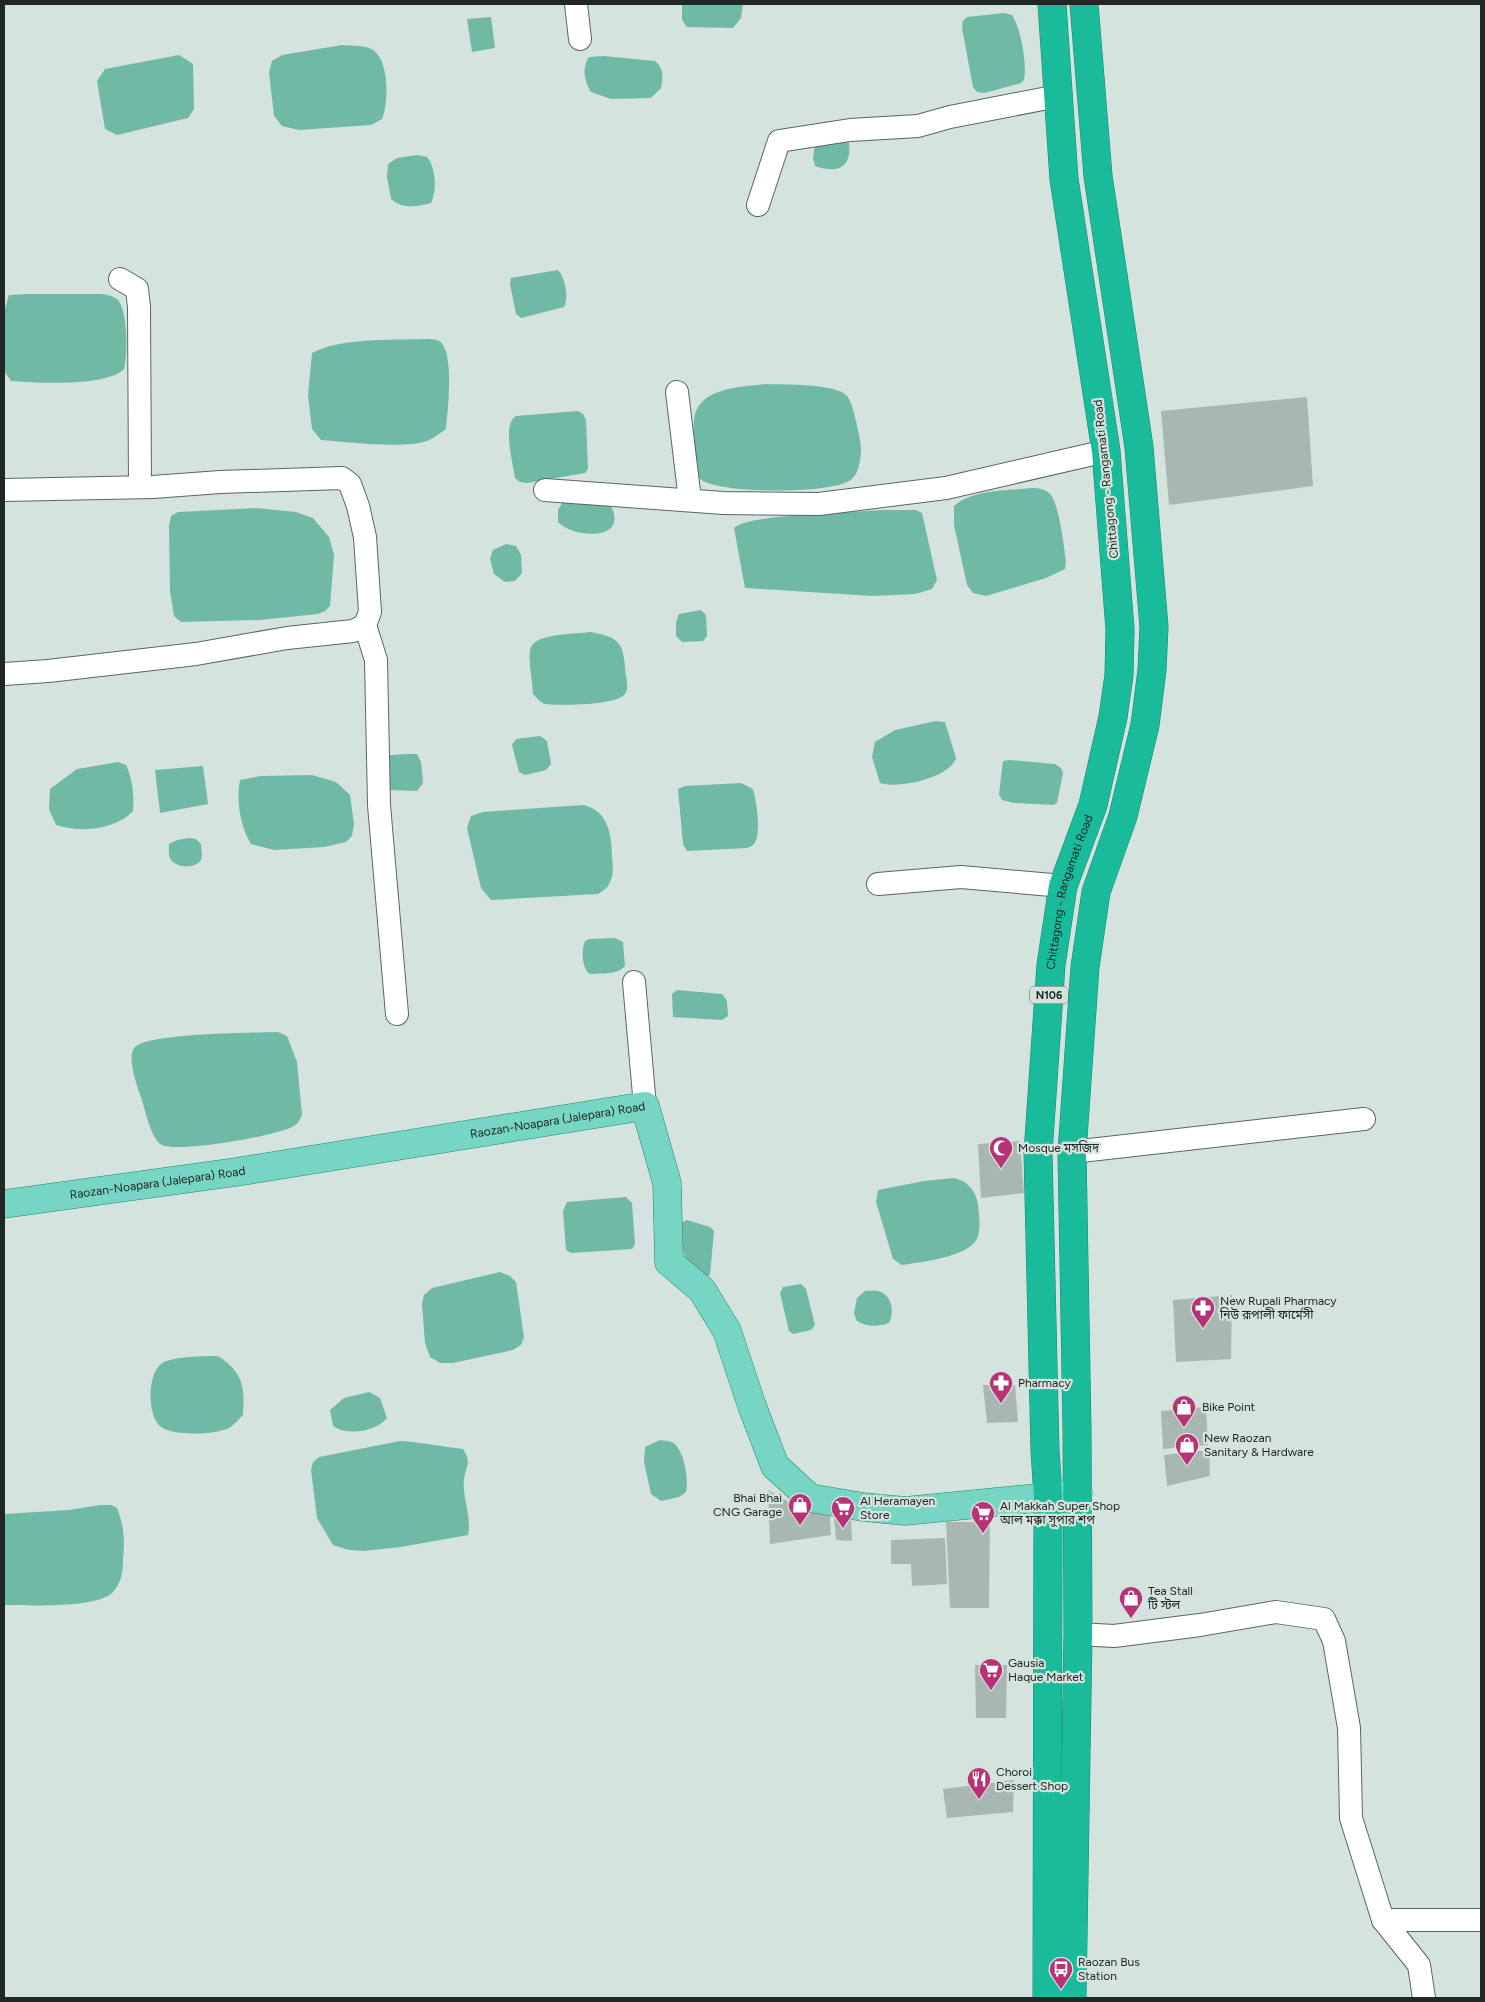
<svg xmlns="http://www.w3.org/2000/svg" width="1485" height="2002" font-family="Figtree,'Noto Sans Bengali',sans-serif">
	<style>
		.water { fill: #70b9a5 }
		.building { fill: #a9b7b2 }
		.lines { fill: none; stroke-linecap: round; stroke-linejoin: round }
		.minor-casing { stroke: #5a6662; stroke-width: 24 }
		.major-casing { stroke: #1c8772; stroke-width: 29 }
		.highway-casing { stroke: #1c8772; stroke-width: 29 }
		.minor { stroke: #fff; stroke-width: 22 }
		.major { stroke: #76d6c3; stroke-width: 28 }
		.highway { stroke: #1abb9b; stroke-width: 28 }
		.labels { text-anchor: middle; stroke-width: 4.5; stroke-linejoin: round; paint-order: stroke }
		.shield { fill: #d5e3de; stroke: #575f5c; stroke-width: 1 }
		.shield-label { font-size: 11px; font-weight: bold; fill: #212725 }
		.street-label { font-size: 12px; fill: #212725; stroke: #d5e3de }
		.poi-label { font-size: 12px; fill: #212725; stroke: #d5e3de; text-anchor: start }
	</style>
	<rect width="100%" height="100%" fill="#d5e3de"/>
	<g class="water">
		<polygon points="682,4 743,4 741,18 733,28 687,27 682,20"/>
		<path d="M1004,13L1012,15C1021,29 1027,63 1024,80L1021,83L985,93L977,92L973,87L962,28L963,21L967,17Z"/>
		<polygon points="491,17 495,48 472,52 467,19"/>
		<path d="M342,45C350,46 361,45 369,48C390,55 389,103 382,119L371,125L299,130L282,126L274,116L269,72L272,61L282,55Z"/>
		<polygon points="179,55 193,64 194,109 188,118 117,135 105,129 97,81 105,69"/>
		<path d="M604,56L655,61C664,68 663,77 661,88L651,98L611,99L591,92C585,82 581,68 589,57Z"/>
		<path d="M843,138L849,143C852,168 837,174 815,166L813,158L815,145Z"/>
		<path d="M417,155L427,157C436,168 437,190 431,203C416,207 403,209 391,199L387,177L388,164L397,158Z"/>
		<path d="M558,270C565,277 569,298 564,307L521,318L516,314L510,284L511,278Z"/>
		<path d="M28,294H102C107,295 113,296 117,299C128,309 128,355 124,369C107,387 36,383 11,381L4,371V312L9,295Z"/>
		<path d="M424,339C428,339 435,339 439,341C455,350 448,412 446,429C440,433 434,438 427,441C403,449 347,442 321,440L312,429L308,395L312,353C338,338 392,340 424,339Z"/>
		<path d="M766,384C783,385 836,383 847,396C852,403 854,413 856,421C858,430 861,442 861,451C860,462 859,475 849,481C828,494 718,494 700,479C693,473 695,458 694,450C694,440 693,429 694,420C697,387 742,387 766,384Z"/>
		<path d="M578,411L583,414L586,420L588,469L585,473L527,483L520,482L515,478C513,463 502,424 516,416Z"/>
		<path d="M1032,488C1038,488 1046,489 1050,494C1059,503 1064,547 1066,561L1065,569L1046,578L986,596L973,593L967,585L954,525V506C973,489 1006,491 1032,488Z"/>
		<path d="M571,500L603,502L611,506C629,542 572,538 558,522V510L562,503Z"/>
		<polygon points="256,508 296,512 313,518 329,537 334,555 330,606 325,611 318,614 259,620 181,622 174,616 170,591 169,526 171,516 178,512"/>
		<path d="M883,510H916L922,513L937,580L932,589L915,594L872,596L745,588L734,528C748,514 858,512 883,510Z"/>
		<polygon points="506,544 516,546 521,555 522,573 515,581 505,582 494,574 490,559 493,550"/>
		<polygon points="701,610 706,615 707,636 703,641 682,642 676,636 676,622 679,614"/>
		<path d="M591,632C624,638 623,646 626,676C627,683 629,690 624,695C615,705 560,706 545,704C541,703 537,698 533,694C533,684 527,655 531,647C537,633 577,634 591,632Z"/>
		<path d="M936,721L945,722L956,758C950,778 898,789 880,783L872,757L875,742L895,730Z"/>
		<polygon points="540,736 547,741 551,764 546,770 525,775 519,772 512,745 516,739"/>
		<polygon points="408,754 417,754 421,762 423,783 417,791 390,790 385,759 391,755"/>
		<polygon points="1009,760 1055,764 1061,768 1063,773 1057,803 1053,805 1014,803 1002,800 999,794 1003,761"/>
		<path d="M118,762L126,765C133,780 134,795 133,811C115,830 80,833 56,825L49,809L50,789L77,769Z"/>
		<polygon points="203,766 208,804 160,813 155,770"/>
		<path d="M312,775L336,782L350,795L354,824L352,836L346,842L324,847L274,850L251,844C240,826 236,800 240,780L261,776Z"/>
		<path d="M741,783L753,789C756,800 762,834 754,844C752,846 750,847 747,848L687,851L683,844L678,789L685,786Z"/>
		<path d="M583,805C608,810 612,835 612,857C613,867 614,875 609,884C607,889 602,891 598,894L491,900L481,888L467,828L471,816L483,812Z"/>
		<path d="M189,838L196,839L201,844C201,848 203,856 201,860C195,869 177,868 171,860C168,855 169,850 169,844L177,840Z"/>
		<path d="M615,938L623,942L625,966C617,975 602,973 590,974C582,969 581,950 585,941L589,939Z"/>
		<polygon points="677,990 722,994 727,1001 728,1016 722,1020 673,1017 672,994"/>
		<path d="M278,1032L287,1036L297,1062L302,1115C299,1121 298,1124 292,1127C274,1136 180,1153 162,1145C151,1140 145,1109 141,1097C137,1086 126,1056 135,1047C149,1033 254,1033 278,1032Z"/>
		<path d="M954,1178C968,1181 976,1191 978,1205C979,1214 981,1227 978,1236C972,1257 921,1262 902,1265L893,1259L876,1202L878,1190L924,1181Z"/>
		<polygon points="626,1197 632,1203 635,1244 632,1249 571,1253 566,1250 563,1211 567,1202"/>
		<polygon points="687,1220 710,1227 714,1231 710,1275 705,1277 686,1261 681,1242 681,1223"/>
		<polygon points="500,1272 510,1276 516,1282 524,1337 521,1345 513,1350 453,1363 440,1363 430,1357 425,1343 422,1304 424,1295 432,1288"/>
		<polygon points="801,1284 806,1289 815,1325 811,1330 793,1334 789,1331 780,1293 783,1287"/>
		<path d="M865,1291C869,1291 874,1290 877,1291C892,1293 895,1313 889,1323C877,1327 868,1327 857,1321L854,1314L857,1298Z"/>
		<path d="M218,1356C243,1372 245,1387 243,1415C239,1419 234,1425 229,1428C215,1435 174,1436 161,1427C147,1416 147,1375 161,1364C172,1356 205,1356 218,1356Z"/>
		<path d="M369,1392L380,1398L387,1418C376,1432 347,1436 333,1426L330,1410L344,1398Z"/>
		<path d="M660,1440C663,1441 668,1440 671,1442C684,1446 689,1481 686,1492L679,1497L661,1501L651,1494L644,1462L645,1447Z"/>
		<path d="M400,1441C422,1442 442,1447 463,1449C472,1463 466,1465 464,1479C462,1498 472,1516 468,1535L401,1547L364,1551L349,1550L333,1545L317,1518L311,1470L313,1462L319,1457Z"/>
		<path d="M100,1505H111L117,1508C124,1525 125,1542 123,1560C123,1571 121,1584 113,1592C97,1609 27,1605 4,1605V1514L69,1510Z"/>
	</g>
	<g class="building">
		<polygon points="1307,397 1313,486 1169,505 1161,411"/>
		<polygon points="1020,1141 1024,1193 981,1198 978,1144"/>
		<polygon points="1232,1295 1231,1359 1176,1362 1173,1300"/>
		<polygon points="983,1385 1015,1385 1018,1422 987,1423"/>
		<polygon points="1206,1407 1208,1445 1163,1449 1161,1411"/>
		<polygon points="1209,1450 1210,1476 1167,1486 1164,1455"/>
		<polygon points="768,1490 800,1508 830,1516 831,1535 770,1544"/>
		<polygon points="834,1519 851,1519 852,1541 836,1540"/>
		<polygon points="975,1519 990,1519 989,1608 950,1608 946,1522 975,1522"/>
		<polygon points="945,1538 947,1584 912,1586 911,1564 891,1564 891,1540"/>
		<polygon points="975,1665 1007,1665 1006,1718 976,1718"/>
		<polygon points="1014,1780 1013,1812 947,1818 943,1789"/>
	</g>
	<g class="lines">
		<g class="minor-casing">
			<g id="minor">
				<polyline points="576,4 580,39"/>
				<polyline points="758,205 779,141 850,130 918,126 950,117 1058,96"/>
				<polyline points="120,279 137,289 139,307 140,487"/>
				<polyline points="677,392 690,500"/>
				<polyline points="4,490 153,487 220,482 342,478 350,484 358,506 365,537 370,612 365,625 353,631 287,638 196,654 48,671 4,674"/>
				<polyline points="545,490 723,503 819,504 946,488 1106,451"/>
				<polyline points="365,625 376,660 379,805 397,1014"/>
				<polyline points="878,884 961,877 1063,886"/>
				<polyline points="634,982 645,1106"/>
				<polyline points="1072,1152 1364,1119"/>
				<polyline points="1078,1634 1114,1636 1200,1625 1276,1612 1324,1619 1334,1641 1349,1728 1351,1818 1383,1920 1419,1965 1424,1998"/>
				<polyline points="1383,1920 1481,1920"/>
			</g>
		</g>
		<g class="major-casing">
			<g id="major">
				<path id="s1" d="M4,1204L236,1172L645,1106L667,1183L669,1262L702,1290L727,1331L752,1406L775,1466L810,1498L863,1507L905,1511L1048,1497L1078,1493"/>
			</g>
		</g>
		<g class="highway-casing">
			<g id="highway">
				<path id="s2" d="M1047,1998L1048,1497L1045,1450L1038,1153L1051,965L1063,886L1093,805L1113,717L1119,675L1120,629L1106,451L1064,179L1052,4"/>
				<polyline points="1072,1998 1078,1634 1077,1429 1072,1152 1085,967 1096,892 1123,816 1145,725 1152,670 1154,627 1139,447 1098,176 1084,4"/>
			</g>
		</g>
		<use href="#minor" class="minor"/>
		<use href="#major" class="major"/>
		<use href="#highway" class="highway"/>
	</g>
	<defs>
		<g id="mosque-pin" transform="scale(1.25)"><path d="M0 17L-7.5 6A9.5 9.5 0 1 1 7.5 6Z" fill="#b83276" stroke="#d5e3de"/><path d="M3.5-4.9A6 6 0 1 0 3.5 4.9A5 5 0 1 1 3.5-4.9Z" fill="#fff"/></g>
		<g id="pharmacy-pin" transform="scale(1.25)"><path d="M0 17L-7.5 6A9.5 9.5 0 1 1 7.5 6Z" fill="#b83276" stroke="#d5e3de"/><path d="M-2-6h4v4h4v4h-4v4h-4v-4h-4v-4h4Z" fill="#fff"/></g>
		<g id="shop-pin" transform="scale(1.25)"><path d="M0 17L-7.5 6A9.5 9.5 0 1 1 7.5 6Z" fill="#b83276" stroke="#d5e3de"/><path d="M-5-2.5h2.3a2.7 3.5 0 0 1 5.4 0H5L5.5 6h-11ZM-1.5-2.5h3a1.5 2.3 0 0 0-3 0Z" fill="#fff"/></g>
		<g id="supermarket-pin" transform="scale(1.25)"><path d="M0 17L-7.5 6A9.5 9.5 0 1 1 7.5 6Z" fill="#b83276" stroke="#d5e3de"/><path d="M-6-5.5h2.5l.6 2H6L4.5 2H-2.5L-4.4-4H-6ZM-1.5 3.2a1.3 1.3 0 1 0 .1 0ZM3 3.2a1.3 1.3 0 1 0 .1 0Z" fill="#fff"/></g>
		<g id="restaurant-pin" transform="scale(1.25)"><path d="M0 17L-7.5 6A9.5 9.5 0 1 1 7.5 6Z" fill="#b83276" stroke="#d5e3de"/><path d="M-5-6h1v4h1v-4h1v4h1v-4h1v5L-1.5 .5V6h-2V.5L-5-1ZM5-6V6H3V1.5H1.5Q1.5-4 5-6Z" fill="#fff"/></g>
		<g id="bus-pin" transform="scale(1.25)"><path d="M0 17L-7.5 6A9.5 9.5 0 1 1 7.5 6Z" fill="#b83276" stroke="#d5e3de"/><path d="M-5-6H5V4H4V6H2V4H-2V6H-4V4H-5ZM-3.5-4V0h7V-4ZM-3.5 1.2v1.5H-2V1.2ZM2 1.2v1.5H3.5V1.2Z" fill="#fff"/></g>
	</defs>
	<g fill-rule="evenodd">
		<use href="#mosque-pin" x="1001" y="1148"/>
		<use href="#pharmacy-pin" x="1203" y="1308"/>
		<use href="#pharmacy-pin" x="1001" y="1383"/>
		<use href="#shop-pin" x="1184" y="1407"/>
		<use href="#shop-pin" x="1187" y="1445"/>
		<use href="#shop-pin" x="800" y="1505"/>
		<use href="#supermarket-pin" x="843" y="1508"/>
		<use href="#supermarket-pin" x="983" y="1513"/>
		<use href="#shop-pin" x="1131" y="1598"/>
		<use href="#supermarket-pin" x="991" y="1670"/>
		<use href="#restaurant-pin" x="979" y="1779"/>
		<use href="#bus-pin" x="1061" y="1969"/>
	</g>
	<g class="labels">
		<rect class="shield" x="1030" y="986.5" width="38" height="17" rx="4"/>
		<g class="shield-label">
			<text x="1049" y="999">N106</text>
		</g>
		<g class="street-label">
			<text transform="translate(1106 479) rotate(-96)" y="4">Chittagong - Rangamati Road</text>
			<text dy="4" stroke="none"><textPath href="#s2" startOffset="1109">Chittagong - Rangamati Road</textPath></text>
			<text dy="4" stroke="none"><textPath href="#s1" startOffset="560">Raozan-Noapara (Jalepara) Road</textPath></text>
			<text dy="4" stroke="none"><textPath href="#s1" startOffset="155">Raozan-Noapara (Jalepara) Road</textPath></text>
		</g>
		<g class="poi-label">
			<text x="1018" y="1152">Mosque মসজিদ</text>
			<text x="1220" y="1305">New Rupali Pharmacy<tspan x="1220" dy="14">নিউ রূপালী ফার্মেসী</tspan></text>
			<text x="1018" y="1387">Pharmacy</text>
			<text x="1202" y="1411">Bike Point</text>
			<text x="1204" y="1442">New Raozan<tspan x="1204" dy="14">Sanitary &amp; Hardware</tspan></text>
			<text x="782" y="1502" text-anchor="end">Bhai Bhai<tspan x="782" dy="14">CNG Garage</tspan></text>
			<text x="860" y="1505">Al Heramayen<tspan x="860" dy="14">Store</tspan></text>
			<text x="1000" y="1510">Al Makkah Super Shop<tspan x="1000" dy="14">আল মক্কা সুপার শপ</tspan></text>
			<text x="1148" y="1595">Tea Stall<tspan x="1148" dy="14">টি স্টল</tspan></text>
			<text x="1008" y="1667">Gausia<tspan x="1008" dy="14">Haque Market</tspan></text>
			<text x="996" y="1776">Choroi<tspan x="996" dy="14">Dessert Shop</tspan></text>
			<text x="1078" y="1966">Raozan Bus<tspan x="1078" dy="14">Station</tspan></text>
		</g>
	</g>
	<rect width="1485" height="2002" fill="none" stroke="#212725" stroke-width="10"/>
</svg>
